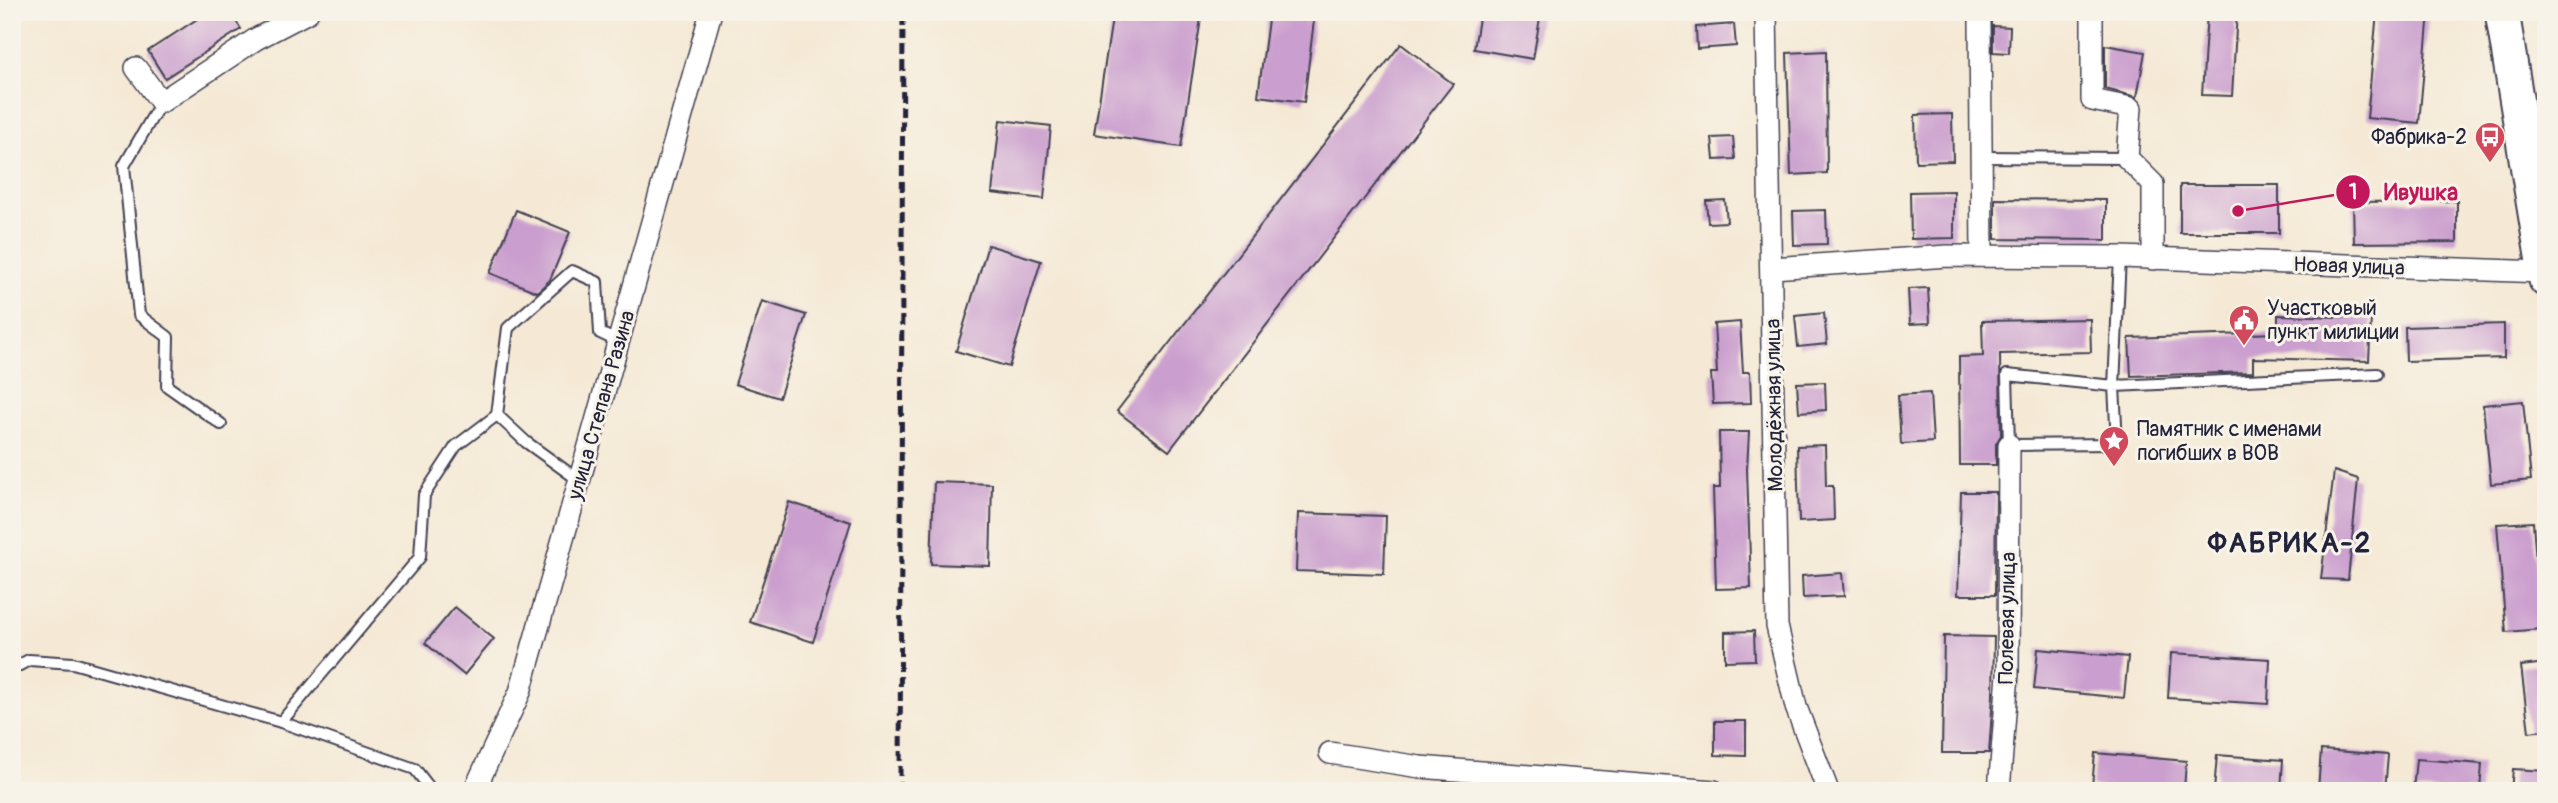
<svg xmlns="http://www.w3.org/2000/svg" width="2558" height="803" font-family="Pangolin,sans-serif">
	<style>
		.building { fill: #ca9ece }
		.lines { fill: none; stroke-linecap: round; stroke-linejoin: round }
		.lane-casing { stroke: #424052; stroke-width: 14 }
		.street-casing { stroke: #424052; stroke-width: 24 }
		.primary-casing { stroke: #424052; stroke-width: 37 }
		.lane { stroke: #fff; stroke-width: 10 }
		.street { stroke: #fff; stroke-width: 21 }
		.primary { stroke: #fff; stroke-width: 33 }
		.rail { stroke: #22223b; stroke-width: 5; stroke-dasharray: 10 5; stroke-linecap: butt }
		.labels { text-anchor: middle; stroke-width: 6; stroke-linejoin: round; paint-order: stroke }
		.poi-label { font-size: 21px; fill: #22223b; stroke: #f7f3e8; text-anchor: start }
		.street-label { font-size: 21px; fill: #22223b; stroke: #f7f3e8 }
		.district-label { font-size: 28px; font-weight: bold; letter-spacing: 2px; fill: #22223b; stroke: #f7f3e8 }
		.leader { fill: none; stroke: #c2185b; stroke-width: 2.5 }
		.callout-dot { fill: #c2185b; stroke: #f7f3e8; stroke-width: 2.5 }
		.mark-label { font-size: 21px; text-anchor: middle; font-weight: bold; fill: #fff }
		.callout-label { font-size: 23px; text-anchor: middle; font-weight: bold; fill: #c2185b; stroke: #f7f3e8; stroke-width: 6; stroke-linejoin: round; paint-order: stroke }
	</style>
	<rect width="100%" height="100%" fill="#f7f3e8"/>
	<filter id="ink" filterUnits="userSpaceOnUse"><feTurbulence type="fractalNoise" baseFrequency=".0143" numOctaves="2"/><feDisplacementMap in="SourceGraphic" scale="14" xChannelSelector="R" yChannelSelector="G"/><feConvolveMatrix kernelMatrix="1 2 1 2 8 2 1 2 1" color-interpolation-filters="sRGB"/></filter>
	<filter id="wash" filterUnits="userSpaceOnUse"><feTurbulence type="fractalNoise" baseFrequency=".00686" numOctaves="4" result="noise"/><feDisplacementMap in="SourceGraphic" scale="28" xChannelSelector="R" yChannelSelector="G"/><feGaussianBlur stdDeviation="1.57" result="paint"/><feColorMatrix in="noise" values="0 0 0 0 0 0 0 0 0 0 0 0 0 0 0 0 0 1.4 0 .05"/><feComposite in="paint" operator="in"/></filter>
	<g filter="url(#wash)">
		<rect width="100%" height="100%" fill="#f5e9d5"/>
		<g id="blocks">
			<g class="building">
				<polygon points="208,12 230,12 241,29 165,78 148,51"/>
				<polygon points="1113,12 1202,12 1181,147 1094,134"/>
				<polygon points="1269,12 1315,12 1304,102 1258,96"/>
				<polygon points="1480,12 1541,12 1533,59 1474,49"/>
				<polygon points="2207,12 2237,12 2232,96 2202,95"/>
				<polygon points="2377,12 2429,12 2419,123 2367,118"/>
				<polygon points="1734,24 1736,46 1697,49 1696,27"/>
				<polygon points="1993,26 2010,27 2009,53 1993,52"/>
				<polygon points="1401,44 1453,84 1169,451 1117,411"/>
				<polygon points="2105,45 2145,52 2137,97 2105,89"/>
				<polygon points="1826,51 1827,173 1791,175 1787,53"/>
				<polygon points="1952,114 1953,161 1916,162 1915,115"/>
				<polygon points="1000,120 1051,126 1044,199 992,193"/>
				<polygon points="1733,137 1735,159 1714,160 1712,138"/>
				<rect x="2180" y="185" width="99" height="48"/>
				<polygon points="1954,191 1954,238 1911,239 1910,192"/>
				<polygon points="1995,199 2106,200 2106,240 1995,239"/>
				<polygon points="1725,200 1727,222 1708,223 1706,201"/>
				<polygon points="2457,201 2457,242 2354,243 2353,202"/>
				<polygon points="516,210 570,232 550,280 537,292 490,273"/>
				<polygon points="1826,210 1827,244 1794,245 1793,211"/>
				<polygon points="988,245 1041,261 1009,367 956,351"/>
				<polygon points="1928,288 1930,323 1910,324 1908,289"/>
				<polygon points="762,301 806,315 779,398 735,384"/>
				<polygon points="1824,313 1827,344 1798,347 1795,316"/>
				<polygon points="2278,315 2371,318 2369,361 2253,358 2253,372 2131,376 2129,338 2278,333"/>
				<polygon points="2090,319 2091,352 2000,354 2001,435 1996,444 1996,465 1960,465 1959,357 1983,356 1982,321"/>
				<polygon points="1740,322 1743,372 1750,372 1751,403 1713,404 1711,373 1717,373 1714,324"/>
				<polygon points="2504,324 2504,358 2406,361 2405,327"/>
				<polygon points="1825,382 1826,410 1799,412 1797,383"/>
				<polygon points="1930,393 1933,442 1901,444 1898,395"/>
				<polygon points="2523,401 2531,480 2491,484 2483,405"/>
				<polygon points="1719,432 1749,432 1747,469 1751,588 1716,589 1713,488 1720,488"/>
				<polygon points="1825,445 1826,486 1833,486 1834,520 1799,522 1797,446"/>
				<polygon points="2334,471 2358,479 2348,580 2321,579"/>
				<polygon points="934,482 992,484 990,566 931,564"/>
				<polygon points="1961,492 1996,492 1995,595 1958,595"/>
				<polygon points="789,502 851,522 813,642 750,622"/>
				<polygon points="1298,513 1386,516 1384,574 1296,571"/>
				<polygon points="2533,522 2541,629 2506,632 2497,524"/>
				<polygon points="1842,573 1844,596 1803,598 1802,576"/>
				<polygon points="455,607 494,639 464,675 425,643"/>
				<polygon points="1754,631 1755,660 1725,661 1725,632"/>
				<polygon points="1944,636 1994,637 1993,695 1989,753 1942,753"/>
				<polygon points="2038,649 2128,657 2124,698 2034,689"/>
				<polygon points="2171,653 2270,659 2268,704 2168,698"/>
				<polygon points="2546,663 2546,730 2529,732 2521,666"/>
				<polygon points="1715,721 1746,721 1746,756 1715,755"/>
				<polygon points="2321,750 2388,755 2385,791 2318,790"/>
				<polygon points="2095,753 2186,761 2184,791 2139,791 2092,787"/>
				<polygon points="2217,755 2283,760 2281,791 2214,791"/>
				<polygon points="2416,759 2482,764 2480,791 2413,791"/>
				<polygon points="2513,769 2546,771 2546,791 2511,791"/>
			</g>
		</g>
	</g>
	<g filter="url(#ink)">
		<use href="#blocks" fill-opacity="0" stroke="#424052" stroke-width="2"/>
		<g class="lines">
			<g class="lane-casing">
				<g id="lane">
					<polyline points="161,102 124,166 139,315 168,337 167,386 221,424"/>
					<polyline points="1981,157 2127,158"/>
					<polyline points="2120,257 2114,386 2117,444 2009,445 2007,375 2114,386 2377,374"/>
					<polyline points="497,415 508,328 572,271 597,282 600,333 619,342"/>
					<polyline points="12,669 29,660 73,663 281,722 415,769 432,791"/>
					<polyline points="281,722 420,557 424,495 456,446 497,415 526,442 580,481"/>
				</g>
			</g>
			<g class="street-casing">
				<g id="street">
					<polyline points="1766,12 1777,626 1796,707 1828,791"/>
					<polyline points="2092,12 2092,100 2131,108 2127,158 2153,184 2153,259"/>
					<polyline points="1980,22 1982,256"/>
					<polyline points="136,68 161,102 256,39 308,12"/>
					<polyline points="1772,268 1948,256 2120,257 2544,272"/>
					<polyline points="1330,753 1420,767 1714,791"/>
					<polyline points="474,791 520,692 711,12"/>
					<polyline points="1999,791 2008,674 2009,445"/>
				</g>
			</g>
			<g class="primary-casing">
				<polyline id="primary" points="2502,12 2546,280"/>
			</g>
			<use href="#lane" class="lane"/>
			<use href="#street" class="street"/>
			<use href="#primary" class="primary"/>
			<polyline class="rail" points="900,791 903,12"/>
		</g>
	</g>
	<defs>
		<g id="bus-pin" transform="scale(1.575)"><path d="M0 17L-7.5 6A9.5 9.5 0 1 1 7.5 6Z" fill="#d1495b" stroke="#f7f3e8"/><path d="M-5-6H5V4H4V6H2V4H-2V6H-4V4H-5ZM-3.5-4V0h7V-4ZM-3.5 1.2v1.5H-2V1.2ZM2 1.2v1.5H3.5V1.2Z" fill="#fff"/></g>
		<g id="civic-pin" transform="scale(1.575)"><path d="M0 17L-7.5 6A9.5 9.5 0 1 1 7.5 6Z" fill="#d1495b" stroke="#f7f3e8"/><path d="M-.6-6.5H3V-4.5H.6V-3L4-1V1h2V6H-6V1h2V-1L-.6-3ZM-1.2 2.5V6h2.4V2.5Z" fill="#fff"/></g>
		<g id="sight-pin" transform="scale(1.575)"><path d="M0 17L-7.5 6A9.5 9.5 0 1 1 7.5 6Z" fill="#d1495b" stroke="#f7f3e8"/><path d="M0-6L1.8-2.2L6-1.7L2.9 1.2L3.7 5.4L0 3.3L-3.7 5.4L-2.9 1.2L-6-1.7L-1.8-2.2Z" fill="#fff"/></g>
	</defs>
	<g fill-rule="evenodd">
		<use href="#bus-pin" x="2490" y="137"/>
		<use href="#civic-pin" x="2244" y="320"/>
		<use href="#sight-pin" x="2114" y="441"/>
	</g>
	<g class="labels">
		<g class="poi-label">
			<text x="2467" y="144" text-anchor="end">Фабрика-2</text>
			<text x="2267" y="315">Участковый<tspan x="2267" dy="24">пункт милиции</tspan></text>
			<text x="2137" y="436">Памятник с именами<tspan x="2137" dy="24">погибших в ВОВ</tspan></text>
		</g>
		<g class="street-label">
			<text transform="translate(2349 266) rotate(2)" y="7">Новая улица</text>
			<text transform="translate(601 405) rotate(-74)" y="7">улица Степана Разина</text>
			<text transform="translate(1774 405) rotate(-91)" y="7">Молодёжная улица</text>
			<text transform="translate(2007 618) rotate(-89)" y="7">Полевая улица</text>
		</g>
		<g class="district-label">
			<text x="2290" y="552">ФАБРИКА-2</text>
		</g>
	</g>
	<path class="leader" d="M2238 211L2353 192"/>
	<g class="callout-dot">
		<circle cx="2238" cy="211" r="7"/>
		<circle cx="2353" cy="192" r="18"/>
	</g>
	<g class="mark-label">
		<text x="2353" y="199">1</text>
	</g>
	<g class="callout-label">
		<text x="2421" y="200">Ивушка</text>
	</g>
	<rect width="2558" height="803" fill="none" stroke="#f7f3e8" stroke-width="42"/>
</svg>
